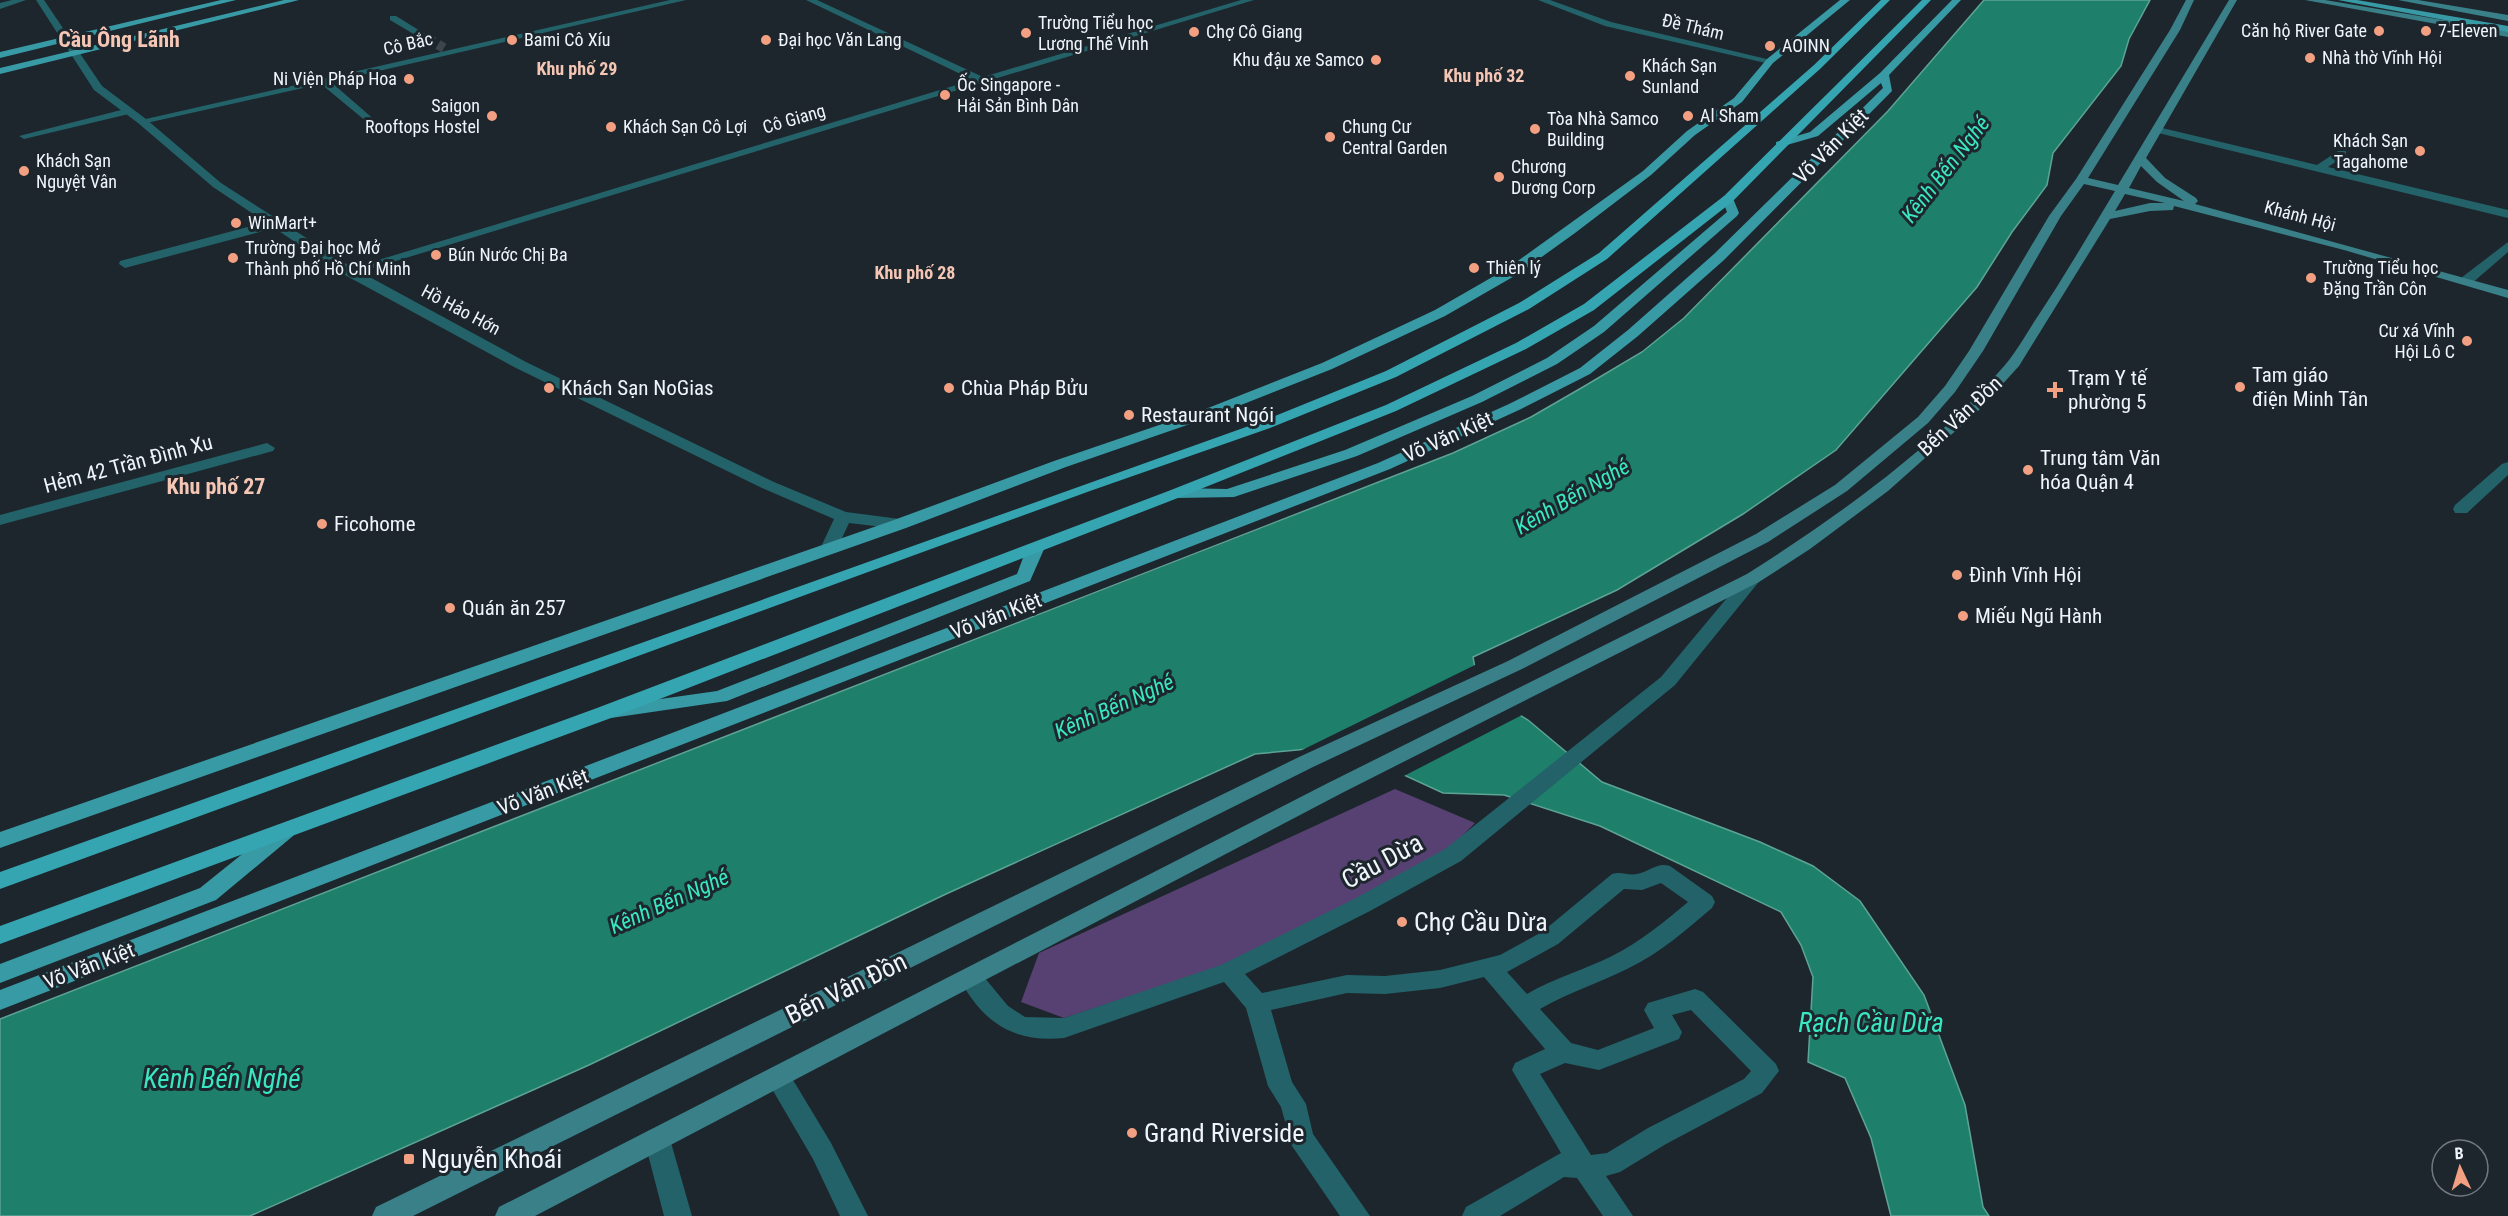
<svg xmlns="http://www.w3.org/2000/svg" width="2508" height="1216" font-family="'Roboto Condensed',sans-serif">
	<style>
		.green { fill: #574172 }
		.water { fill: #1e806b; stroke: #5da396; stroke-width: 1.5 }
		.pier { fill: #1d262c }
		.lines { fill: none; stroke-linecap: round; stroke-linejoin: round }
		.minor-tunnel { stroke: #3c454b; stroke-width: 10; stroke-dasharray: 10 5; stroke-linecap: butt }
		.minor { fill: #236269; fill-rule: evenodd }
		.tertiary { fill: #236269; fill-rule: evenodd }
		.secondary { fill: #398089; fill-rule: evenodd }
		.primary { fill: #389aa5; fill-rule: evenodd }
		.trunk { fill: #36a5b2; fill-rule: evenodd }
		.poi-dot { fill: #f3a082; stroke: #1d262c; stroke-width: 2 }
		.labels { text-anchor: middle; stroke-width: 6; stroke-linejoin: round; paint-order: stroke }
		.far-poi-label { font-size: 18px; fill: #eff5fa; stroke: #1d262c; text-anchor: start }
		.far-street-label { font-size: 18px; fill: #eff5fa; stroke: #1d262c }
		.far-neighbourhood-label { font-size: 18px; font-weight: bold; fill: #f6c6b5; stroke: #1d262c }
		.street-label { font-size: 21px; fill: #eff5fa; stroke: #1d262c }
		.poi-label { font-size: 21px; fill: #eff5fa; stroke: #1d262c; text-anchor: start }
		.far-district-label { font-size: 22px; font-weight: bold; fill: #f6c6b5; stroke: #1d262c }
		.water-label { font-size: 22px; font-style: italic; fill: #39e8c3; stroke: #1d262c }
		.neighbourhood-label { font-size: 22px; font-weight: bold; fill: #f6c6b5; stroke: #1d262c }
		.near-street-label { font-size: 26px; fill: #eff5fa; stroke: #1d262c }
		.near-poi-label { font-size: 26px; fill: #eff5fa; stroke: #1d262c; text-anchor: start }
		.near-water-label { font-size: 27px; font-style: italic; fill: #39e8c3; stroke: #1d262c }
	</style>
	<rect width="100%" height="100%" fill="#1d262c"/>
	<polygon class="green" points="1395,789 1475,823 1449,849 1359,900 1226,965 1064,1018 1021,1002 1039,953"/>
	<path class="water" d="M1984,0H2150L2129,39L2121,66L2053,153L2047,185L2012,232L1977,287L1836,450L1743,514L1617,590L1473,657L1479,690L1528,720L1602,782L1760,842L1813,866L1860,901L1924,995L1965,1105L1983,1207L1989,1216H1891L1871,1138L1845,1078L1808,1062L1813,977L1801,945L1781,912L1600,826L1504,795L1443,793L1341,746L1255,754L946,894L589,1065L250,1216H0V1019C484,830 969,643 1453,453L1531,417L1583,387L1642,352L1684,318L1888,111Z"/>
	<polygon class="pier" points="1477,664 1482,688 1524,714 1402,777 1341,749 1296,753"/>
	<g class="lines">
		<polyline class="minor-tunnel" points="425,37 444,48"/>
		<g class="minor">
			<polygon points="12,0 26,0 0,9 0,3"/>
			<polygon points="670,0 686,0 331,82 377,122 377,126 373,127 321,84 142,124 137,121"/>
			<polygon points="806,0 817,0 983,77 1241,0 1254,0 353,274 343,274 342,271 973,80"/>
			<polygon points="1538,0 1550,0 1611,22 1775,61 1770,64 1605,26"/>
			<polygon points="390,16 396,16 430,37 422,39 390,20"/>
			<polygon points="129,108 134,111 133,113 24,139 19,136"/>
			<polygon points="2158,127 2317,165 2338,151 2346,151 2346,155 2328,167 2508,210 2508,218 2154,132 2154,128"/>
			<polygon points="274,220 278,221 278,227 125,268 119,264 120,261"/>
			<polygon points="2508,242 2508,252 2471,284 2461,284 2461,278"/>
			<polygon points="267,443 275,448 273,451 0,525 0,515"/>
			<polygon points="2508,462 2508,475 2467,513 2455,513 2453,509 2455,505 2502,464"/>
			<path d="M1753,573L1762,578L1675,685L1461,861L1370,911L1245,974L1262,993L1347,975L1385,976L1440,970L1500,955L1542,932L1612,874C1621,871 1628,876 1637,874C1650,872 1656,862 1670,866L1712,896L1715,902L1712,908C1686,930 1660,953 1629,968C1600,983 1569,992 1540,1009L1571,1043L1598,1050L1654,1028L1644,1010L1648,1003L1695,989L1703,992L1776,1064L1779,1071L1762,1093L1666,1144L1620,1172L1606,1176L1633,1216H1603L1577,1178L1564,1177L1500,1216H1462L1466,1207L1561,1153L1512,1070L1515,1063L1545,1049L1484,977L1440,988L1385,994L1347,993L1271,1010L1292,1082L1306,1104L1313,1134L1370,1216H1340L1292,1146L1281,1107L1268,1086L1246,1008L1224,982L1064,1038C1014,1043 983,1023 959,978L963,971L971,969L979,971L1008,1006L1025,1017L1064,1018L1221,965L1354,899L1445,849L1661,677L1747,574ZM1661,883L1688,902C1664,922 1640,942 1612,956C1584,970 1554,978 1527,994L1507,972L1558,944L1624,889L1642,890ZM1691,1010L1751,1071L1744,1079L1648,1128L1607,1153L1591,1155L1540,1074L1565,1063L1599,1070L1679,1039L1682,1032L1672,1015Z"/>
			<polygon points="778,1067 787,1070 831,1143 868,1216 840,1216 813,1159 765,1077 769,1070"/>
			<polygon points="657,1128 666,1131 670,1139 692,1216 664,1216 644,1139 648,1131"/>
		</g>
		<polygon class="tertiary" points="36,0 44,0 102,86 146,119 221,183 353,268 526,362 774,482 846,512 900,519 908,524 900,529 849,523 835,553 823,553 820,549 834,519 762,488 516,368 343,274 213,187 138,123 94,90"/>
		<g class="secondary">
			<path d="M2186,0H2194L2180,30L2088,178L2118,185L2229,0H2237L2146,158L2165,178L2196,198L2198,201L2195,204L2508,290V298L2344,250L2174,206L2173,210L2150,211L2110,219L2019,366L1979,410L1888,491L1810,549L1759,582L1342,793L535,1216H495L499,1207L1328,783L1747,574C1838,516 1934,448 2005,365C2017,351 2026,334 2036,319C2064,277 2089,234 2115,191L2084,184L2061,216L1983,351L1955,392L1928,423L1847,491L1768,542L1522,669L1313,767L413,1216H372L376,1207L1299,757L1508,661L1756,534L1835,485L1918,417L1945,386L1969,351L2049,216L2076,179L2170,30ZM2141,166L2157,182L2184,201L2129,188ZM2125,194L2165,203H2150L2115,211Z"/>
			<polygon points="2305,0 2325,0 2508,31 2508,37"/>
			<polygon points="2398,0 2418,0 2508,15 2508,21"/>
		</g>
		<g class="primary">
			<polygon points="221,0 236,0 0,58 0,52"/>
			<polygon points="284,0 299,0 0,74 0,68"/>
			<polygon points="1840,0 1850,0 1773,63 1742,102 1695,135 1651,175 1575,233 1518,274 1445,316 1332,369 1213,416 1066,467 906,528 0,848 0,832 894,520 1054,461 1203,410 1322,363 1435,310 1508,268 1643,171 1687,131 1734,98 1767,59"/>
			<polygon points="1952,0 1961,0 1889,75 1892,91 1724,260 1638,336 1590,374 1519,410 1390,469 0,1010 0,990 1378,463 1509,404 1580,368 1628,330 1714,254 1883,88 1881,83 1818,136 1780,147 1776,146 1776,142 1810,132 1880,73"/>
			<polygon points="2338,0 2357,0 2508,26 2508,32"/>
			<polygon points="1724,196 1732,196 1739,213 1737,216 1604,332 1557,364 1482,402 1357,456 1234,497 1177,498 1169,493 1177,488 1227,489 1345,450 1472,396 1547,358 1594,326 1727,212 1722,199"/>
			<polygon points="1036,542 1045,547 1030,581 727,701 611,718 604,717 601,712 604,707 611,706 717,691 1017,574 1027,547"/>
			<polygon points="285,823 293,826 296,831 293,836 216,900 0,983 0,964 200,888 277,826"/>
		</g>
		<g class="trunk">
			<polygon points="1881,0 1890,0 1820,69 1607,259 1529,309 1396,377 1270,428 1090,491 0,889 0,872 1260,422 1386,371 1519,303 1599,253 1814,65"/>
			<polygon points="1922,0 1931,0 1732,202 1594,310 1526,349 1396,411 1183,496 611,718 0,944 0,926 597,708 1171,490 1386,405 1516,343 1584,304 1724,196"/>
		</g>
	</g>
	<g class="poi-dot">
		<circle cx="2379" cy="31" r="6"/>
		<circle cx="2426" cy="31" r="6"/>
		<circle cx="1194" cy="32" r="6"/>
		<circle cx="1026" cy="33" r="6"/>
		<circle cx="512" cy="40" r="6"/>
		<circle cx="766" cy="40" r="6"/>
		<circle cx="1770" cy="46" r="6"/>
		<circle cx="2310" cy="58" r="6"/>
		<circle cx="1376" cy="60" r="6"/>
		<circle cx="1630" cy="76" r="6"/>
		<circle cx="409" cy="79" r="6"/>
		<circle cx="945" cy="95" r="6"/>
		<circle cx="492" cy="116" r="6"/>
		<circle cx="1688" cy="116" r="6"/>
		<circle cx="611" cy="127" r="6"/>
		<circle cx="1535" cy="129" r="6"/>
		<circle cx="1330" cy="137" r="6"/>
		<circle cx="2420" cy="151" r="6"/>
		<circle cx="24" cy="171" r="6"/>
		<circle cx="1499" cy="177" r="6"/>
		<circle cx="236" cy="223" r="6"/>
		<circle cx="436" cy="255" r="6"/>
		<circle cx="233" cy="258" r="6"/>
		<circle cx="1474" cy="268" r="6"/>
		<circle cx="2311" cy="278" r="6"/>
		<circle cx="2467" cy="341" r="6"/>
		<circle cx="2240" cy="387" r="6"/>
		<circle cx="549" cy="388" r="6"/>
		<circle cx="949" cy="388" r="6"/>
		<path d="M2052 381h6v6h6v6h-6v6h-6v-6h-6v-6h6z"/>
		<circle cx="1129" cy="415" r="6"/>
		<circle cx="2028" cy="470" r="6"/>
		<circle cx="322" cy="524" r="6"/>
		<circle cx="1957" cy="575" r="6"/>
		<circle cx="450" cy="608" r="6"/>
		<circle cx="1963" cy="616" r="6"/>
		<circle cx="1402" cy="922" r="6"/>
		<circle cx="1132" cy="1133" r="6"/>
		<rect x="403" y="1153" width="12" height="12" rx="3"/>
	</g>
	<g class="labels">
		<g class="far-poi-label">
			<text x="1038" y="29">Trường Tiểu học<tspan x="1038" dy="21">Lương Thế Vinh</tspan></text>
			<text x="2367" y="37" text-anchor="end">Căn hộ River Gate</text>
			<text x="2438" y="37">7-Eleven</text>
			<text x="1206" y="38">Chợ Cô Giang</text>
			<text x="524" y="46">Bami Cô Xíu</text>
			<text x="778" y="46">Đại học Văn Lang</text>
			<text x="1782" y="52">AOINN</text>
			<text x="2322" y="64">Nhà thờ Vĩnh Hội</text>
			<text x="1364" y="66" text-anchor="end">Khu đậu xe Samco</text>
			<text x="1642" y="72">Khách Sạn<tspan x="1642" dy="21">Sunland</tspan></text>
			<text x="397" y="85" text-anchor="end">Ni Viện Pháp Hoa</text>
			<text x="957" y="91">Ốc Singapore -<tspan x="957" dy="21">Hải Sản Bình Dân</tspan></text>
			<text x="480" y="112" text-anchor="end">Saigon<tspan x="480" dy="21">Rooftops Hostel</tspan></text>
			<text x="1700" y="122">Al Sham</text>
			<text x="1547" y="125">Tòa Nhà Samco<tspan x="1547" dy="21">Building</tspan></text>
			<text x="623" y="133">Khách Sạn Cô Lợi</text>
			<text x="1342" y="133">Chung Cư<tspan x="1342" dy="21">Central Garden</tspan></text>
			<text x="2408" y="147" text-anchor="end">Khách Sạn<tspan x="2408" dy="21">Tagahome</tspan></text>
			<text x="36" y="167">Khách Sạn<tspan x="36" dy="21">Nguyệt Vân</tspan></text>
			<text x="1511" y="173">Chương<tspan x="1511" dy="21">Dương Corp</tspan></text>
			<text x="248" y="229">WinMart+</text>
			<text x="245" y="254">Trường Đại học Mở<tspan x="245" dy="21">Thành phố Hồ Chí Minh</tspan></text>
			<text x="448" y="261">Bún Nước Chị Ba</text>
			<text x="1486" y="274">Thiên lý</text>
			<text x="2323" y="274">Trường Tiểu học<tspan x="2323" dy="21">Đặng Trần Côn</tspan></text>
			<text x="2455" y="337" text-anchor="end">Cư xá Vĩnh<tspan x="2455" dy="21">Hội Lô C</tspan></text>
		</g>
		<g class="far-street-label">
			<text transform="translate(1693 27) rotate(13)" y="6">Ðề Thám</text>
			<text transform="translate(408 44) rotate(-13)" y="6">Cô Bắc</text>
			<text transform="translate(794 119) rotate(-16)" y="6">Cô Giang</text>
			<text transform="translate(2300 216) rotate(15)" y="6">Khánh Hội</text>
			<text transform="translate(461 310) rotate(28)" y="6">Hồ Hảo Hớn</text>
		</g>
		<g class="far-neighbourhood-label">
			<text x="577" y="75">Khu phố 29</text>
			<text x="1484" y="82">Khu phố 32</text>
			<text x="915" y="279">Khu phố 28</text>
		</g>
		<g class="street-label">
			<text transform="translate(1831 146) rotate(-45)" y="7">Võ Văn Kiệt</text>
			<text transform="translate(1960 416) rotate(-43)" y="7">Bến Vân Đồn</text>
			<text transform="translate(1448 437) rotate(-24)" y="7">Võ Văn Kiệt</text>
			<text transform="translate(128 464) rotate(-15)" y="7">Hẻm 42 Trần Ðình Xu</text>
			<text transform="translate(996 616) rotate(-21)" y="7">Võ Văn Kiệt</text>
			<text transform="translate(543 792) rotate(-21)" y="7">Võ Văn Kiệt</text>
			<text transform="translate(89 966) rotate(-21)" y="7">Võ Văn Kiệt</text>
		</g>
		<g class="poi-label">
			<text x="2252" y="382">Tam giáo<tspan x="2252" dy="24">điện Minh Tân</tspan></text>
			<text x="2068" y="385">Trạm Y tế<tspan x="2068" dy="24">phường 5</tspan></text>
			<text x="561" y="395">Khách Sạn NoGias</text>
			<text x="961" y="395">Chùa Pháp Bửu</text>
			<text x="1141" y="422">Restaurant Ngói</text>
			<text x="2040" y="465">Trung tâm Văn<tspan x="2040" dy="24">hóa Quận 4</tspan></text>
			<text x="334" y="531">Ficohome</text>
			<text x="1969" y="582">Đình Vĩnh Hội</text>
			<text x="462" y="615">Quán ăn 257</text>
			<text x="1975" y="623">Miếu Ngũ Hành</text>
		</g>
		<g class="far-district-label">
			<text x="119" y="47">Cầu Ông Lãnh</text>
		</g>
		<g class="water-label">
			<text transform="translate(1945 169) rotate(-52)" y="8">Kênh Bến Nghé</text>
			<text transform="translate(1572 496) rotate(-30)" y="8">Kênh Bến Nghé</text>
			<text transform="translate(1114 706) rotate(-24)" y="8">Kênh Bến Nghé</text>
			<text transform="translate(669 901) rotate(-24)" y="8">Kênh Bến Nghé</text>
		</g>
		<g class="neighbourhood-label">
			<text x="216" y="494">Khu phố 27</text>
		</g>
		<g class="near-street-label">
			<text transform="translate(1382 861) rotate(-28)" y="9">Cầu Dừa</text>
			<text transform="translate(846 988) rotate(-26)" y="9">Bến Vân Đồn</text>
		</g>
		<g class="near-poi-label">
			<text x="1414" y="931">Chợ Cầu Dừa</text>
			<text x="1144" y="1142">Grand Riverside</text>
			<text x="421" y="1168">Nguyễn Khoái</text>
		</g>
		<g class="near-water-label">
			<text x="1871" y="1032">Rạch Cầu Dừa</text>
			<text x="222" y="1088">Kênh Bến Nghé</text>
		</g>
	</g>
	<g transform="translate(2460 1168) rotate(356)"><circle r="28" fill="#1d262c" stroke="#71797e" stroke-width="1.5"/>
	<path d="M0-4.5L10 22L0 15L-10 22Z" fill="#f3a082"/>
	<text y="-9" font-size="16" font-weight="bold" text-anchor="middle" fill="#eff5fa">B</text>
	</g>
</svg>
